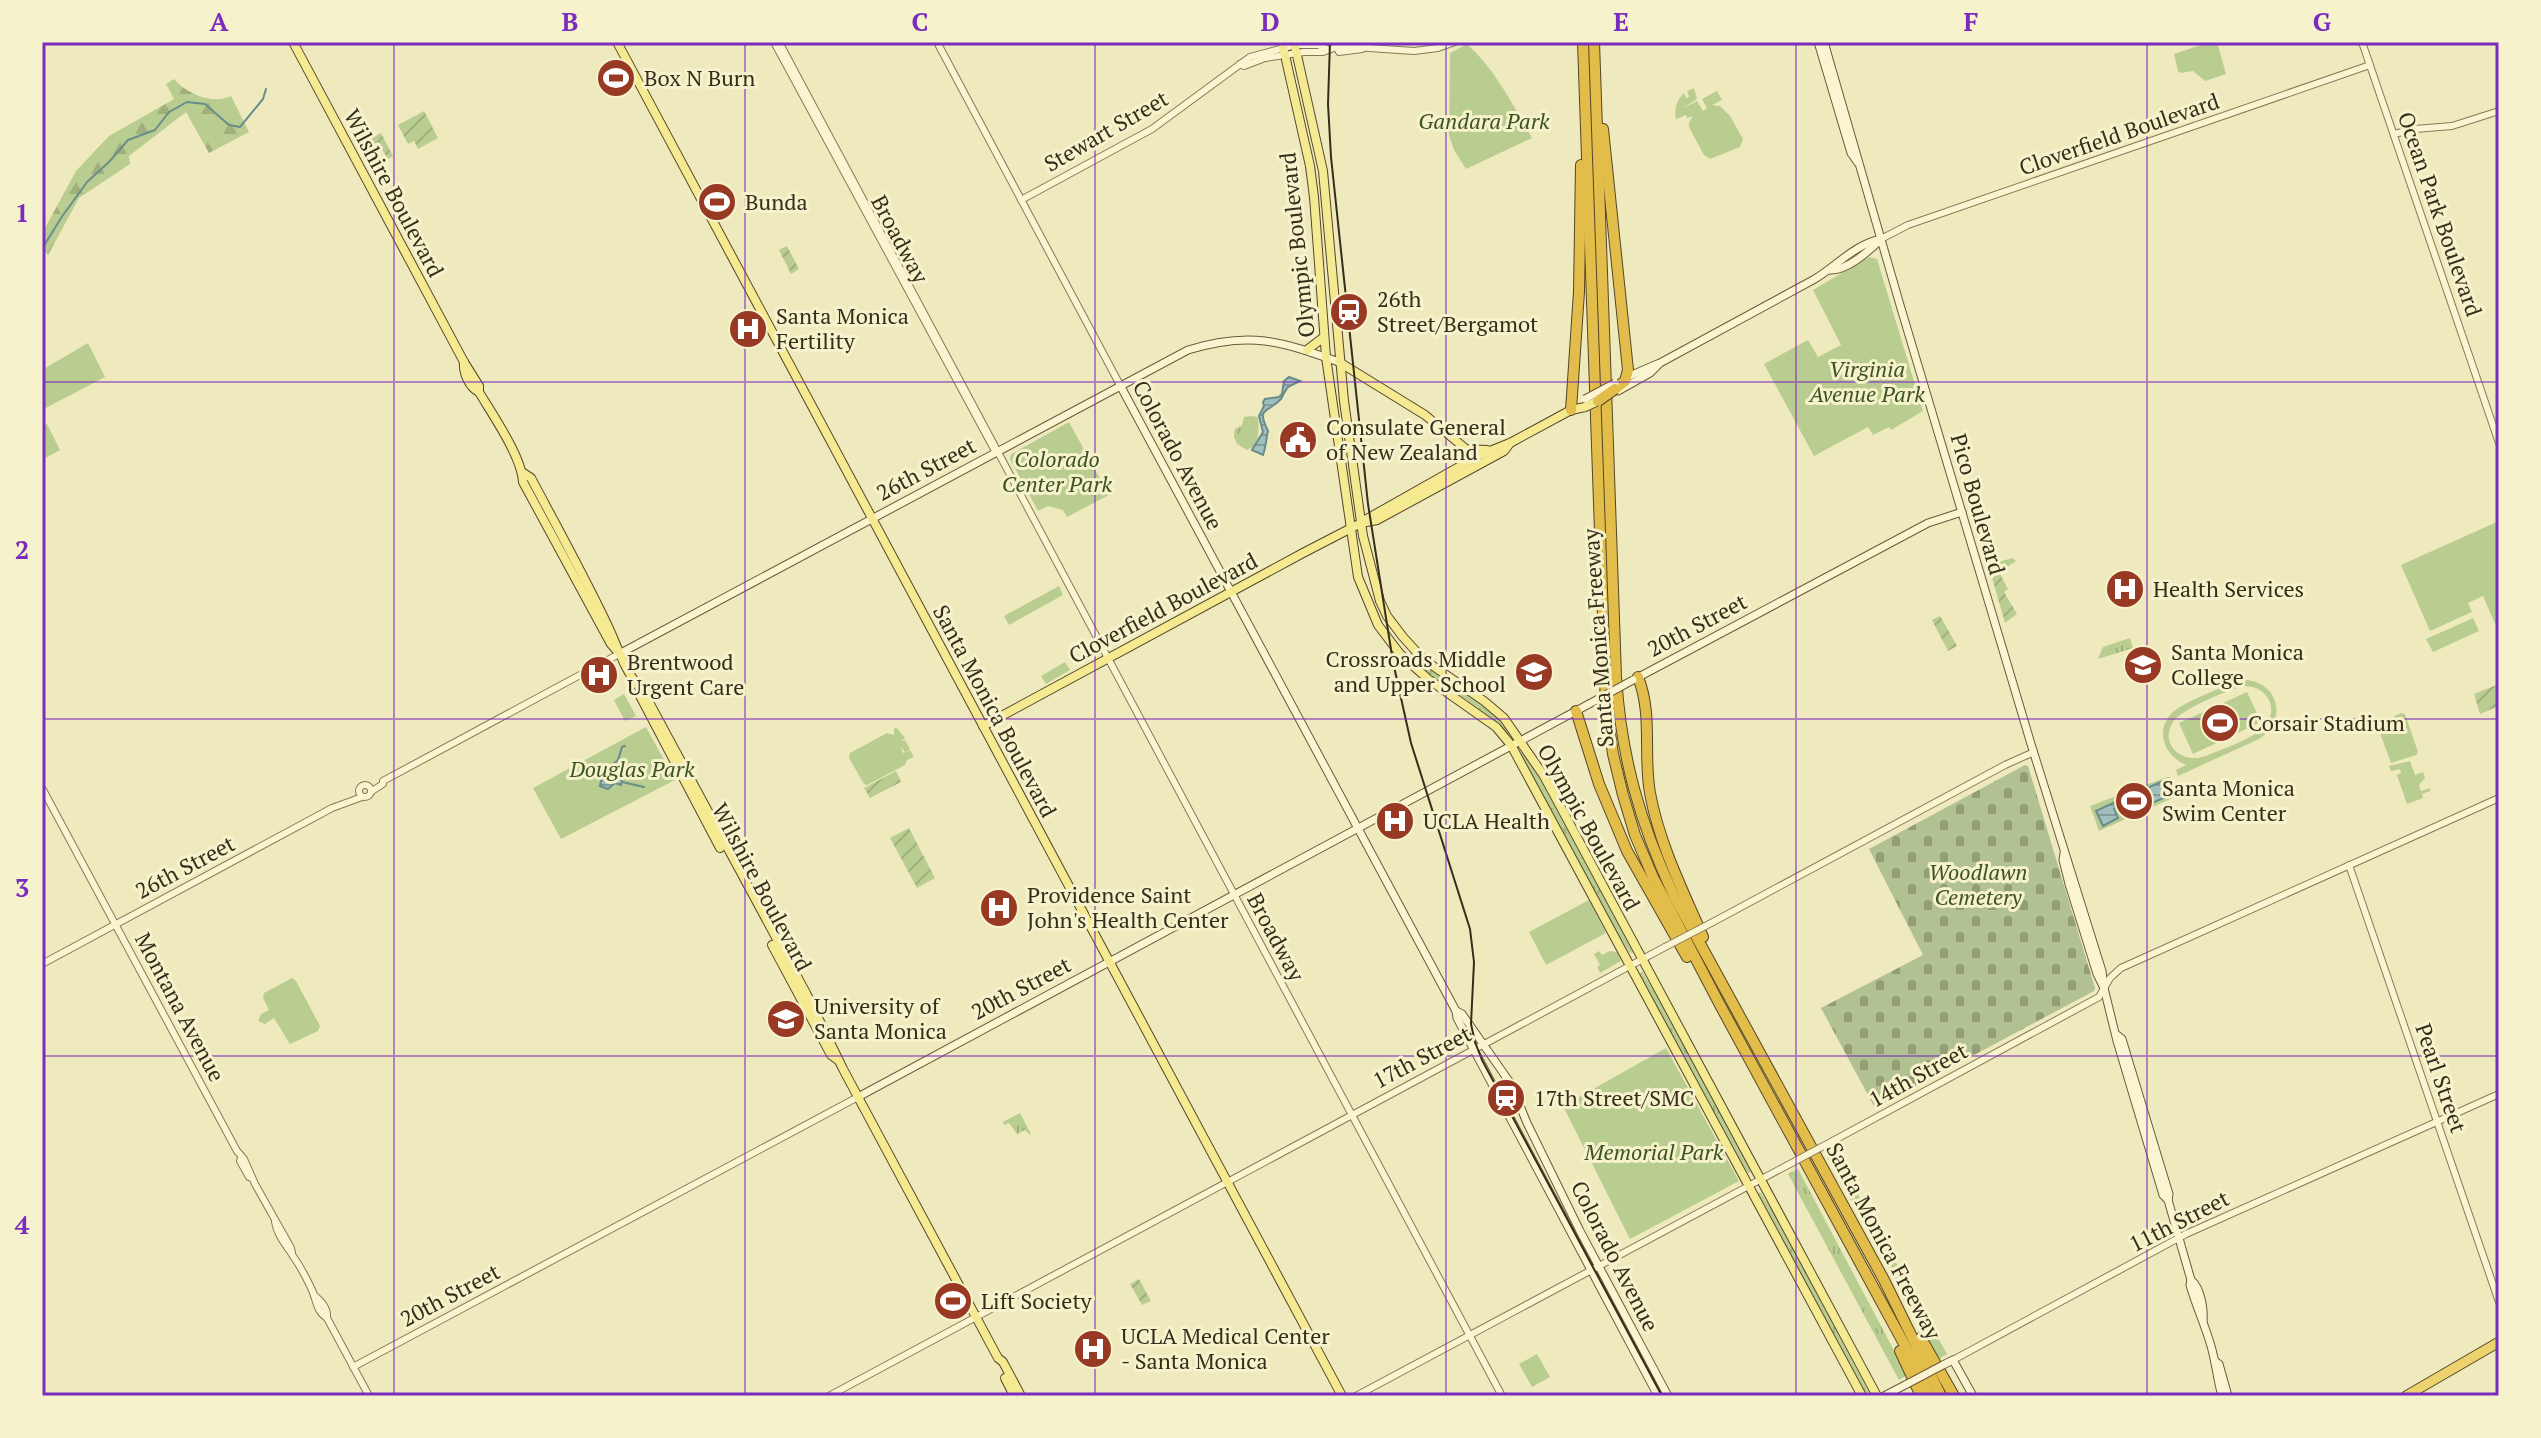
<svg xmlns="http://www.w3.org/2000/svg" width="2541" height="1438" font-family="'PT Serif',serif">
	<style>
		.grass { fill: url(#grass-tufts) }
		.forest { fill: url(#forest-firs) }
		.cemetery { fill: url(#cemetery-stones) }
		.park { fill: #bacd91; fill-rule: evenodd }
		.garden { fill: url(#garden-furrows) }
		.water { fill: url(#water-rules); stroke: #688d8b; stroke-width: 2 }
		.lines { fill: none; stroke-linecap: round; stroke-linejoin: round }
		.stream { stroke: #688d8b; stroke-width: 2 }
		.tertiary-casing { stroke: #877956; stroke-width: 8 }
		.secondary-casing { stroke: #695a39; stroke-width: 9 }
		.primary-casing { stroke: #54462a; stroke-width: 10 }
		.trunk-casing { stroke: #54462a; stroke-width: 11 }
		.motorway-casing { stroke: #54462a; stroke-width: 12 }
		.tertiary { stroke: #faf5d0; stroke-width: 6 }
		.secondary { stroke: #faf5d0; stroke-width: 7 }
		.primary { stroke: #f5e992; stroke-width: 8 }
		.trunk { stroke: #ecd36e; stroke-width: 9 }
		.motorway { stroke: #e3bd49; stroke-width: 10 }
		.tram { stroke: #362d1b; stroke-width: 2 }
		.tertiary-bridge-casing { stroke: #877956; stroke-width: 8; stroke-linecap: butt }
		.secondary-bridge-casing { stroke: #695a39; stroke-width: 9; stroke-linecap: butt }
		.primary-bridge-casing { stroke: #54462a; stroke-width: 10; stroke-linecap: butt }
		.motorway-bridge-casing { stroke: #54462a; stroke-width: 12; stroke-linecap: butt }
		.tertiary-bridge { stroke: #faf5d0; stroke-width: 6 }
		.secondary-bridge { stroke: #faf5d0; stroke-width: 7 }
		.primary-bridge { stroke: #f5e992; stroke-width: 8 }
		.motorway-bridge { stroke: #e3bd49; stroke-width: 10 }
		.grid { fill: none; stroke: #7b2cbf; stroke-width: 2; stroke-opacity: 0.55 }
		.labels { text-anchor: middle; stroke-width: 6; stroke-linejoin: round; paint-order: stroke }
		.poi-label { font-size: 22px; fill: #362d1b; stroke: #f6f2cc; text-anchor: start }
		.park-label { font-size: 22px; font-style: italic; fill: #3d5321; stroke: #f6f2cc }
		.street-label { font-size: 22px; fill: #362d1b; stroke: #f6f2cc }
		.neatline { fill: none; stroke: #7b2cbf; stroke-width: 3 }
		.grid-label { font-size: 26px; text-anchor: middle; font-weight: bold; fill: #7b2cbf }
	</style>
	<defs>
		<pattern id="grass-tufts" width="24" height="20" patternUnits="userSpaceOnUse" patternTransform="scale(2)"><rect width="24" height="20" fill="#bacd91"/><path d="M3 7l-1-3M5 7V3M7 7l1-3M15 17l-1-3M17 17v-4M19 17l1-3" fill="none" stroke="#a0b07c"/></pattern>
		<pattern id="forest-firs" width="22" height="20" patternUnits="userSpaceOnUse" patternTransform="scale(2)"><rect width="22" height="20" fill="#bacd91"/><path d="M5 1l3.5 6h-7zM16 11l3.5 6h-7z" fill="#a0b07c"/></pattern>
		<pattern id="cemetery-stones" width="16" height="16" patternUnits="userSpaceOnUse" patternTransform="scale(2)"><rect width="16" height="16" fill="#b2c191"/><path d="M2 7V4a2 2 0 0 1 4 0v3zM10 15v-3a2 2 0 0 1 4 0v3z" fill="#929d76"/></pattern>
		<pattern id="garden-furrows" width="10" height="10" patternUnits="userSpaceOnUse" patternTransform="scale(2)"><rect width="10" height="10" fill="#bacd91"/><path d="M-1 1l2-2M0 10L10 0M9 11l2-2" fill="none" stroke="#a0b07c"/></pattern>
		<pattern id="water-rules" width="6" height="5" patternUnits="userSpaceOnUse" patternTransform="scale(2)"><rect width="6" height="5" fill="#a1c0bd"/><path d="M0 2.5h6" fill="none" stroke="#849c99"/></pattern>
	</defs>
	<rect width="100%" height="100%" fill="#efeabd"/>
	<g class="grass">
		<path d="M1251,416L1258,417C1259,428 1259,435 1255,446L1247,450L1237,444L1234,437L1235,429L1242,425L1244,417Z"/>
		<polygon points="2130,638 2133,648 2098,659 2103,647"/>
		<path d="M1406,646L1496,715L1512,733L1509,735C1481,704 1440,685 1408,658L1411,653Z"/>
		<polygon points="1524,753 1539,774 1633,952 1630,953 1614,929 1520,754"/>
		<polygon points="1642,972 1657,995 1751,1172 1748,1173 1734,1153 1639,974"/>
		<polygon points="1020,1113 1031,1134 1030,1135 1025,1130 1017,1134 1009,1123 1004,1125 1003,1122"/>
		<polygon points="1834,1151 1947,1354 1939,1359 1826,1155"/>
		<polygon points="1798,1169 1907,1375 1899,1380 1788,1174"/>
		<polygon points="1760,1192 1775,1215 1869,1392 1865,1393 1851,1372 1757,1194"/>
	</g>
	<path class="forest" d="M174,79C187,94 212,105 231,96L249,132L209,153L186,112L129,156L130,164L79,198L48,255L42,248V228H45L76,171L109,136L174,99L166,84Z"/>
	<polygon class="cemetery" points="2025,765 2028,766 2095,988 2094,991 1875,1108 1821,1008 1923,955 1869,849"/>
	<g class="park">
		<polygon points="2210,42 2217,42 2226,74 2205,81 2193,71 2181,73 2178,71 2174,54"/>
		<path d="M1467,44C1495,69 1513,105 1532,138L1466,169L1454,150L1449,135L1450,53Z"/>
		<path d="M1694,88L1697,99L1682,109L1697,101L1703,111L1707,108L1702,99L1717,91L1722,100L1712,105L1720,106L1730,116L1743,139L1740,147L1710,159L1704,155L1689,127V122L1693,116L1687,118L1686,115L1676,119C1674,107 1677,100 1684,93L1686,98L1689,97L1687,91Z"/>
		<polygon points="1869,257 1877,259 1923,411 1891,430 1889,427 1873,435 1868,427 1814,456 1764,364 1808,340 1818,357 1841,345 1813,290"/>
		<polygon points="88,343 105,377 42,410 42,370"/>
		<polygon points="1069,422 1109,495 1067,517 1063,510 1048,506 1038,511 1010,459 1011,454"/>
		<polygon points="47,424 60,450 42,460 42,426"/>
		<polygon points="2499,521 2499,627 2496,626 2483,596 2468,603 2472,612 2430,631 2401,565"/>
		<polygon points="1059,586 1063,595 1009,625 1004,616"/>
		<polygon points="2473,618 2479,631 2433,652 2426,639"/>
		<polygon points="1065,662 1070,670 1046,684 1041,676"/>
		<path d="M2248,680C2280,685 2287,722 2259,739L2178,776L2176,770L2186,765C2165,756 2154,732 2172,713C2181,703 2234,681 2248,680ZM2244,686C2254,686 2264,690 2269,700C2283,732 2229,746 2208,755C2185,766 2158,746 2173,722C2181,709 2228,690 2244,686Z"/>
		<polygon points="2247,692 2261,722 2193,754 2179,723"/>
		<polygon points="624,694 636,716 625,721 614,700"/>
		<polygon points="2401,713 2405,714 2418,752 2416,755 2391,763 2377,725"/>
		<polygon points="646,727 675,780 561,839 533,788"/>
		<polygon points="896,727 905,738 901,741 905,740 910,749 905,752 901,747 903,753 910,750 914,757 907,760 905,765 867,785 864,784 849,758 850,753 887,733 894,735 894,729"/>
		<polygon points="2410,761 2415,775 2423,772 2425,778 2419,785 2421,791 2430,788 2430,791 2422,794 2423,798 2407,804 2397,775 2401,773 2400,769 2391,771 2389,766"/>
		<polygon points="2167,777 2170,777 2174,785 2171,787 2175,797 2099,831 2090,806"/>
		<polygon points="1589,900 1606,933 1546,965 1529,932"/>
		<polygon points="1599,951 1602,955 1610,951 1617,952 1621,961 1600,973 1597,967 1600,965 1594,954"/>
		<polygon points="292,978 296,981 320,1026 318,1031 290,1044 274,1018 265,1024 258,1021 261,1014 269,1010 263,998 264,993"/>
		<polygon points="1666,1048 1739,1181 1630,1239 1563,1106"/>
		<polygon points="1537,1354 1550,1377 1532,1387 1519,1364"/>
	</g>
	<g class="garden">
		<polygon points="424,111 438,138 418,149 414,141 408,144 398,125"/>
		<polygon points="381,133 393,156 388,159 381,148 366,156 359,145"/>
		<polygon points="787,246 799,269 791,274 779,250"/>
		<polygon points="1996,558 1998,562 2013,558 2016,561 1999,572 2008,589 2004,592 2017,614 2005,623 1987,560"/>
		<polygon points="1940,616 1957,646 1948,651 1932,620"/>
		<polygon points="2499,684 2499,706 2480,714 2474,694"/>
		<polygon points="896,771 901,782 870,798 864,788"/>
		<polygon points="909,828 935,878 917,888 890,838"/>
		<polygon points="1139,1279 1151,1301 1142,1305 1130,1284"/>
	</g>
	<g class="water">
		<path d="M1289,377L1300,381L1288,387C1287,388 1282,397 1281,399C1267,414 1256,406 1268,431C1266,439 1266,447 1263,455L1252,450L1263,432L1259,416L1264,406L1263,402L1265,399L1279,397L1282,394L1284,381Z"/>
		<polygon points="613,769 622,781 621,785 615,783 608,789 600,786 601,781"/>
		<polygon points="2163,781 2170,795 2139,809 2130,791 2134,790 2136,793"/>
		<polygon points="2115,802 2117,806 2114,809 2118,818 2103,826 2096,811"/>
	</g>
	<g class="lines">
		<g class="stream">
			<polyline points="42,249 61,218 87,182 109,162 128,140 155,130 169,112 187,102 205,104 229,125 240,127 263,99 266,89"/>
			<polyline points="613,769 613,764 618,760 622,747 625,746"/>
			<polyline points="622,782 644,787"/>
		</g>
		<g class="tertiary-casing">
			<g id="tertiary">
				<polyline points="774,42 994,449"/>
				<polyline points="779,42 1502,1396"/>
				<polyline points="937,42 1120,385"/>
				<polyline points="2362,42 2499,443"/>
				<polyline points="1337,48 1339,52 1362,49"/>
				<polyline points="1240,64 1244,66 1265,58 1304,52 1323,52 1339,46 1414,51 1438,48 1455,42"/>
				<polyline points="2394,134 2415,129 2452,126 2499,111"/>
				<polyline points="1021,200 1152,129 1250,57 1295,45 1318,45 1327,49"/>
				<polyline points="1881,239 1908,225 2370,65"/>
				<circle cx="365" cy="791" r="6"/>
				<polyline points="42,788 237,1151 244,1159 255,1184 291,1248 292,1253"/>
				<polyline points="372,791 383,784 383,781 619,654"/>
				<polyline points="2349,865 2499,1302"/>
				<polyline points="1713,922 2005,765 2034,752"/>
				<polyline points="42,964 332,808 362,797"/>
				<polyline points="1829,1143 2099,997 2110,978 2121,968 2499,798"/>
				<polyline points="241,1158 240,1161 249,1177 252,1178"/>
				<path d="M275,1222C277,1235 286,1245 293,1256C300,1266 307,1279 312,1290C317,1301 316,1311 327,1318L369,1396"/>
				<path d="M314,1295C321,1301 328,1308 327,1318"/>
				<polyline points="1953,1360 2186,1234 2499,1094"/>
				<polyline points="353,1367 858,1097"/>
				<polyline points="829,1396 1665,947"/>
				<polyline points="1356,1396 1786,1166"/>
			</g>
		</g>
		<g class="secondary-casing">
			<g id="secondary">
				<polyline points="1818,42 1851,153 1858,163"/>
				<polyline points="1824,42 1900,305 2031,744 2102,971 2104,988"/>
				<path d="M1830,270C1846,271 1868,252 1879,241"/>
				<polyline points="1625,378 1657,364"/>
				<polyline points="1120,385 1456,1011 1457,1018 1658,1396"/>
				<path d="M1618,391L1650,373L1660,363L1813,280C1836,267 1853,245 1881,239"/>
				<path d="M619,654L1188,350C1250,331 1280,341 1339,362"/>
				<polyline points="1635,679 1928,523 1962,512"/>
				<polyline points="2064,853 2063,860 2069,884 2097,974 2104,988 2117,1041 2163,1195 2168,1200"/>
				<polyline points="1456,1011 1462,1014 1511,1084 1527,1123 1580,1231 1668,1396"/>
				<path d="M2117,1035L2122,1039L2169,1194L2168,1200L2191,1280L2190,1285C2196,1306 2205,1325 2211,1346C2216,1363 2217,1379 2222,1396"/>
				<polyline points="858,1097 1589,704"/>
				<path d="M2191,1280C2201,1288 2204,1309 2203,1321"/>
				<polyline points="2215,1361 2219,1364 2228,1396"/>
				<polyline points="1943,1365 1953,1360 1973,1396"/>
				<polyline points="1884,1396 1907,1384"/>
			</g>
		</g>
		<g class="primary-casing">
			<g id="primary">
				<polyline points="293,42 464,362 479,386 479,392"/>
				<polyline points="617,42 1342,1396"/>
				<polyline points="1282,42 1310,166 1314,197 1326,357 1358,577 1378,625 1400,654 1428,679 1496,727 1511,745 1862,1396"/>
				<polyline points="1294,42 1323,171 1344,401 1363,536 1380,601 1387,616 1403,637 1423,659 1484,701 1504,718 1544,776 1877,1396"/>
				<polyline points="1307,350 1324,337"/>
				<path d="M464,362C463,373 469,387 479,392C492,414 522,457 523,482L611,644L617,651"/>
				<polyline points="1339,362 1425,415 1466,449 1487,450"/>
				<path d="M522,472L531,478C556,525 582,572 605,620C617,643 624,673 643,691L806,993L843,1069L998,1358L1003,1362L1021,1396"/>
				<polyline points="1365,520 1480,455 1510,443 1571,410 1585,407"/>
				<polyline points="639,694 720,848"/>
				<polyline points="983,726 1303,553 1361,523 1377,520 1504,451 1510,443"/>
				<polyline points="772,945 831,1055 838,1060"/>
				<polyline points="1005,1378 1014,1396"/>
			</g>
		</g>
		<g class="trunk-casing">
			<polyline id="trunk" points="2406,1396 2499,1342"/>
		</g>
		<g class="motorway-casing">
			<g id="motorway">
				<polyline points="1583,42 1606,705 1613,754 1623,795 1635,835 1653,877 1720,1005 1915,1364 1930,1396"/>
				<path d="M1594,42L1616,676C1621,757 1640,823 1674,896L1884,1280L1941,1396"/>
				<polyline points="1603,129 1628,370 1625,381 1615,389"/>
				<polyline points="1571,410 1579,292 1581,165"/>
				<path d="M1638,677C1653,715 1643,754 1650,793C1659,843 1683,891 1703,937"/>
				<polyline points="1576,711 1599,784 1627,851 1687,957"/>
				<polyline points="1921,1338 1954,1396"/>
				<polyline points="1900,1351 1921,1396"/>
			</g>
		</g>
		<use href="#tertiary" class="tertiary"/>
		<use href="#secondary" class="secondary"/>
		<use href="#primary" class="primary"/>
		<use href="#trunk" class="trunk"/>
		<use href="#motorway" class="motorway"/>
		<polyline class="tram" points="1330,42 1328,104 1331,157 1368,504 1393,662 1411,743 1470,929 1474,962 1471,1024 1475,1042 1482,1060 1662,1396"/>
		<g class="tertiary-bridge-casing">
			<g id="tertiary-bridge">
				<polyline points="1665,947 1713,922"/>
				<polyline points="1786,1166 1829,1143"/>
			</g>
		</g>
		<g class="secondary-bridge-casing">
			<g id="secondary-bridge">
				<polyline points="1585,399 1615,383"/>
				<polyline points="1589,704 1633,680"/>
				<polyline points="1907,1384 1943,1365"/>
			</g>
		</g>
		<g class="primary-bridge-casing">
			<polyline id="primary-bridge" points="1585,407 1598,401"/>
		</g>
		<g class="motorway-bridge-casing">
			<polyline id="motorway-bridge" points="1598,401 1615,389"/>
		</g>
		<use href="#tertiary-bridge" class="tertiary-bridge"/>
		<use href="#secondary-bridge" class="secondary-bridge"/>
		<use href="#primary-bridge" class="primary-bridge"/>
		<use href="#motorway-bridge" class="motorway-bridge"/>
	</g>
	<path class="grid" d="M394,42V1396M745,42V1396M1095,42V1396M1446,42V1396M1796,42V1396M2147,42V1396M42,382H2499M42,719H2499M42,1056H2499"/>
	<defs>
		<g id="stadium-disc" transform="scale(2)"><circle r="9.5" fill="#983924" stroke="#f6f2cc"/><path d="M0-5a6.5 5 0 1 0 0 10a6.5 5 0 1 0 0-10ZM-3.5-1.8h7v3.6h-7Z" fill="#fff"/></g>
		<g id="station-disc" transform="scale(2)"><circle r="9.5" fill="#983924" stroke="#f6f2cc"/><path d="M-3-6H3Q5-6 5-4V2Q5 4 3 4L4.5 6H3L1.5 4h-3L-3 6H-4.5L-3 4Q-5 4-5 2V-4Q-5-6-3-6ZM-3.5-4v3h7v-3ZM-3.5 1v1.5H-2V1ZM2 1v1.5H3.5V1Z" fill="#fff"/></g>
		<g id="hospital-disc" transform="scale(2)"><circle r="9.5" fill="#983924" stroke="#f6f2cc"/><path d="M-5-5h3v3.5h4V-5h3V5h-3V1.5h-4V5h-3Z" fill="#fff"/></g>
		<g id="civic-disc" transform="scale(2)"><circle r="9.5" fill="#983924" stroke="#f6f2cc"/><path d="M-.6-6.5H3V-4.5H.6V-3L4-1V1h2V6H-6V1h2V-1L-.6-3ZM-1.2 2.5V6h2.4V2.5Z" fill="#fff"/></g>
		<g id="university-disc" transform="scale(2)"><circle r="9.5" fill="#983924" stroke="#f6f2cc"/><path d="M0-5L7-2L0 1L-7-2ZM-4 1L0 2.5L4 1V4Q0 6-4 4Z" fill="#fff"/></g>
		<g id="school-disc" transform="scale(2)"><circle r="9.5" fill="#983924" stroke="#f6f2cc"/><path d="M0-5L7-2L0 1L-7-2ZM-4 1L0 2.5L4 1V4Q0 6-4 4Z" fill="#fff"/></g>
	</defs>
	<g fill-rule="evenodd">
		<use href="#stadium-disc" x="616" y="78"/>
		<use href="#stadium-disc" x="717" y="202"/>
		<use href="#station-disc" x="1349" y="312"/>
		<use href="#hospital-disc" x="748" y="329"/>
		<use href="#civic-disc" x="1298" y="440"/>
		<use href="#hospital-disc" x="2125" y="589"/>
		<use href="#university-disc" x="2143" y="665"/>
		<use href="#school-disc" x="1534" y="672"/>
		<use href="#hospital-disc" x="599" y="675"/>
		<use href="#stadium-disc" x="2220" y="723"/>
		<use href="#stadium-disc" x="2134" y="801"/>
		<use href="#hospital-disc" x="1395" y="821"/>
		<use href="#hospital-disc" x="999" y="908"/>
		<use href="#university-disc" x="786" y="1019"/>
		<use href="#station-disc" x="1506" y="1098"/>
		<use href="#stadium-disc" x="953" y="1301"/>
		<use href="#hospital-disc" x="1093" y="1349"/>
	</g>
	<g class="labels">
		<g class="poi-label">
			<text x="644" y="86">Box N Burn</text>
			<text x="745" y="210">Bunda</text>
			<text x="1377" y="307">26th<tspan x="1377" dy="25">Street/Bergamot</tspan></text>
			<text x="776" y="324">Santa Monica<tspan x="776" dy="25">Fertility</tspan></text>
			<text x="1326" y="435">Consulate General<tspan x="1326" dy="25">of New Zealand</tspan></text>
			<text x="2153" y="597">Health Services</text>
			<text x="2171" y="660">Santa Monica<tspan x="2171" dy="25">College</tspan></text>
			<text x="1506" y="667" text-anchor="end">Crossroads Middle<tspan x="1506" dy="25">and Upper School</tspan></text>
			<text x="627" y="670">Brentwood<tspan x="627" dy="25">Urgent Care</tspan></text>
			<text x="2248" y="731">Corsair Stadium</text>
			<text x="2162" y="796">Santa Monica<tspan x="2162" dy="25">Swim Center</tspan></text>
			<text x="1423" y="829">UCLA Health</text>
			<text x="1027" y="903">Providence Saint<tspan x="1027" dy="25">John's Health Center</tspan></text>
			<text x="814" y="1014">University of<tspan x="814" dy="25">Santa Monica</tspan></text>
			<text x="1534" y="1106">17th Street/SMC</text>
			<text x="981" y="1309">Lift Society</text>
			<text x="1121" y="1344">UCLA Medical Center<tspan x="1121" dy="25">- Santa Monica</tspan></text>
		</g>
		<g class="park-label">
			<text x="1484" y="129">Gandara Park</text>
			<text x="1867" y="377">Virginia<tspan x="1867" dy="25">Avenue Park</tspan></text>
			<text x="1057" y="467">Colorado<tspan x="1057" dy="25">Center Park</tspan></text>
			<text x="632" y="777">Douglas Park</text>
			<text x="1978" y="880">Woodlawn<tspan x="1978" dy="25">Cemetery</tspan></text>
			<text x="1654" y="1160">Memorial Park</text>
		</g>
		<g class="street-label">
			<text transform="translate(1106 131) rotate(-30)" y="8">Stewart Street</text>
			<text transform="translate(2119 134) rotate(-19)" y="8">Cloverfield Boulevard</text>
			<text transform="translate(394 193) rotate(62)" y="8">Wilshire Boulevard</text>
			<text transform="translate(2440 214) rotate(71)" y="8">Ocean Park Boulevard</text>
			<text transform="translate(900 239) rotate(62)" y="8">Broadway</text>
			<text transform="translate(1297 245) rotate(-96)" y="8">Olympic Boulevard</text>
			<text transform="translate(1178 455) rotate(62)" y="8">Colorado Avenue</text>
			<text transform="translate(926 469) rotate(-28)" y="8">26th Street</text>
			<text transform="translate(1978 504) rotate(74)" y="8">Pico Boulevard</text>
			<text transform="translate(1163 608) rotate(-28)" y="8">Cloverfield Boulevard</text>
			<text transform="translate(1697 625) rotate(-28)" y="8">20th Street</text>
			<text transform="translate(1598 638) rotate(-94)" y="8">Santa Monica Freeway</text>
			<text transform="translate(995 711) rotate(62)" y="8">Santa Monica Boulevard</text>
			<text transform="translate(1589 827) rotate(61)" y="8">Olympic Boulevard</text>
			<text transform="translate(185 867) rotate(-28)" y="8">26th Street</text>
			<text transform="translate(762 887) rotate(62)" y="8">Wilshire Boulevard</text>
			<text transform="translate(1276 937) rotate(62)" y="8">Broadway</text>
			<text transform="translate(1021 988) rotate(-28)" y="8">20th Street</text>
			<text transform="translate(180 1007) rotate(62)" y="8">Montana Avenue</text>
			<text transform="translate(1422 1057) rotate(-28)" y="8">17th Street</text>
			<text transform="translate(1918 1075) rotate(-29)" y="8">14th Street</text>
			<text transform="translate(2441 1078) rotate(71)" y="8">Pearl Street</text>
			<text transform="translate(2179 1221) rotate(-27)" y="8">11th Street</text>
			<text transform="translate(1884 1241) rotate(62)" y="8">Santa Monica Freeway</text>
			<text transform="translate(1615 1256) rotate(63)" y="8">Colorado Avenue</text>
			<text transform="translate(450 1295) rotate(-28)" y="8">20th Street</text>
		</g>
	</g>
	<rect width="2541" height="1438" fill="none" stroke="#f6f2cc" stroke-width="88"/>
	<rect x="44" y="44" width="2453" height="1350" class="neatline"/>
	<g class="grid-label">
		<text x="219" y="31">A</text>
		<text x="570" y="31">B</text>
		<text x="920" y="31">C</text>
		<text x="1270" y="31">D</text>
		<text x="1621" y="31">E</text>
		<text x="1971" y="31">F</text>
		<text x="2322" y="31">G</text>
		<text x="22" y="222">1</text>
		<text x="22" y="559">2</text>
		<text x="22" y="897">3</text>
		<text x="22" y="1234">4</text>
	</g>
</svg>
